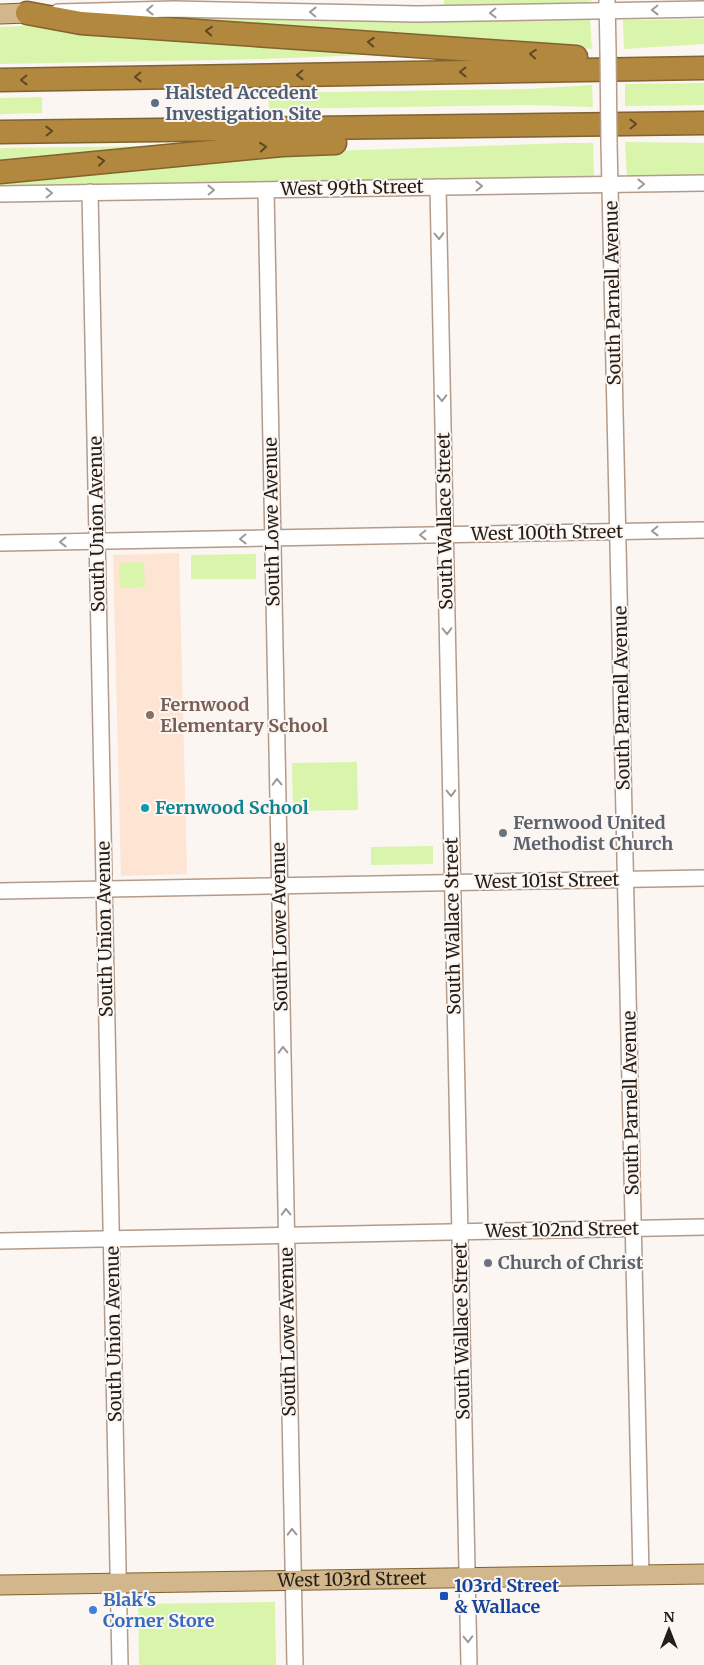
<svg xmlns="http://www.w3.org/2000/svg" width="704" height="1665" font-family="Merriweather,serif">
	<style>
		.built { fill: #fee4d2 }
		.green { fill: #d8f5ab }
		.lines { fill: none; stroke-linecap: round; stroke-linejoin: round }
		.minor-casing { stroke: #b39b8b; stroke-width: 18 }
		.major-casing { stroke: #816230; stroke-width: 21 }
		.highway-casing { stroke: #816230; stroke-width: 25 }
		.minor { stroke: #fff; stroke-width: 15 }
		.major { stroke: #d1b78b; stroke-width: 19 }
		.highway { stroke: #b2873e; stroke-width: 22 }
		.minor-bridge-casing { stroke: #b39b8b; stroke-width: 18; stroke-linecap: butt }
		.minor-bridge { stroke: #fff; stroke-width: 15 }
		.oneway { stroke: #9d9996 }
		.oneway2 { stroke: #5e4726 }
		.service-dot { fill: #5c6f8a; stroke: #fbf6f2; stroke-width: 2 }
		.education-dot { fill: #8d6e63; stroke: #fbf6f2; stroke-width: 2 }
		.culture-dot { fill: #0f9aa8; stroke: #fbf6f2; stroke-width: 2 }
		.worship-dot { fill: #6b7280; stroke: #fbf6f2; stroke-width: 2 }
		.transit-dot { fill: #1a4fb4; stroke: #fbf6f2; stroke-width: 2 }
		.shop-dot { fill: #3f7fe0; stroke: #fbf6f2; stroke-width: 2 }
		.labels { text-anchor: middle; stroke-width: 4; stroke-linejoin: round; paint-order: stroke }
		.service-label { font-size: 18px; font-weight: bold; fill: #4e5e75; stroke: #fbf6f2; text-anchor: start }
		.street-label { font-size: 18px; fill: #261d16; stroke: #fbf6f2 }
		.education-label { font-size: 18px; font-weight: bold; fill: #785e54; stroke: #fbf6f2; text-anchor: start }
		.culture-label { font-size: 18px; font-weight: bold; fill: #0d838f; stroke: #fbf6f2; text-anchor: start }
		.worship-label { font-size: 18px; font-weight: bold; fill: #5b616d; stroke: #fbf6f2; text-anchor: start }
		.transit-label { font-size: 18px; font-weight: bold; fill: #164399; stroke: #fbf6f2; text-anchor: start }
		.shop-label { font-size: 18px; font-weight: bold; fill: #366cbe; stroke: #fbf6f2; text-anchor: start }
	</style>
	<rect width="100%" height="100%" fill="#fbf6f2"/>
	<polygon class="built" points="179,553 187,874 121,876 113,555"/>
	<g class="green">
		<polygon points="444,0 593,0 587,2 444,5"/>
		<polygon points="154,17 457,21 590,20 592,49"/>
		<polygon points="704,19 704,44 624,49 623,20"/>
		<polygon points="46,25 391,54 265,59 0,64 0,27"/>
		<polygon points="704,83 704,105 625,106 625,84"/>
		<polygon points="592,85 593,107 530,105 269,109 268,93 528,89"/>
		<polygon points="42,97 42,113 0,114 0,98"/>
		<polygon points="625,142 704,143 704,175 627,176"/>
		<polygon points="566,143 593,143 594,177 0,186 0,177 272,153"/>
		<polygon points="149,146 149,151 0,165 0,148"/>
		<polygon points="256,554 256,579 191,579 191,555"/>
		<polygon points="144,562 145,587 120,588 119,563"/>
		<polygon points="357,762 358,810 293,811 292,763"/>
		<polygon points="433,846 433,864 371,865 371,847"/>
		<polygon points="275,1602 276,1665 139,1665 138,1604"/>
	</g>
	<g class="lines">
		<g class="minor-casing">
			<g id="minor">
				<polyline points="607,0 608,49"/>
				<polyline points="58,12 174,9 417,14 704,9"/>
				<polyline points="609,143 641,1575"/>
				<polyline points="438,187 469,1665"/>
				<polyline points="266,190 295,1665"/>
				<polyline points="90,192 120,1665"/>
				<polyline points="0,194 704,183"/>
				<polyline points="0,543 704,530"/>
				<polyline points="0,891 704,878"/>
				<polyline points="0,1241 704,1227"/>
			</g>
		</g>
		<g class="major-casing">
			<g id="major">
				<polyline points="0,14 27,13"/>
				<path id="s1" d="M0,1585L704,1574"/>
			</g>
		</g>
		<g class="highway-casing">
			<g id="highway">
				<polyline points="27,13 81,23 576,57"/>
				<polyline points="0,80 704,68"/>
				<polyline points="0,132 704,123"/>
				<polyline points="0,172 282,145 335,143"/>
			</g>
		</g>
		<use href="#minor" class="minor"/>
		<use href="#major" class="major"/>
		<use href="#highway" class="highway"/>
		<g class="minor-bridge-casing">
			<polyline id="minor-bridge" points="608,49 609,143"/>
		</g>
		<use href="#minor-bridge" class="minor-bridge"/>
	</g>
	<defs><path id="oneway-chevron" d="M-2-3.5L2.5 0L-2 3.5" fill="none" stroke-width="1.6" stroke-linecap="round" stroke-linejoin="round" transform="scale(1.25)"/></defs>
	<g class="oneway">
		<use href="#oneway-chevron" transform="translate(150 10) rotate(179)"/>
		<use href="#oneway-chevron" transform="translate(655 10) rotate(179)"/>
		<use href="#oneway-chevron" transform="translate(313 12) rotate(-179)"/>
		<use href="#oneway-chevron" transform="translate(493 13) rotate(179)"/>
		<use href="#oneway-chevron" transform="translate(641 184) rotate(-1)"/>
		<use href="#oneway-chevron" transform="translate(479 186) rotate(-1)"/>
		<use href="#oneway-chevron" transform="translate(211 190) rotate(-1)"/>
		<use href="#oneway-chevron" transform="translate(49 193) rotate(-1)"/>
		<use href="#oneway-chevron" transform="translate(439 236) rotate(89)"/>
		<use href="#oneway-chevron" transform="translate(442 398) rotate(89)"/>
		<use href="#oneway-chevron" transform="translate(655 531) rotate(179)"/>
		<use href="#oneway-chevron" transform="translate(423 535) rotate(179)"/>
		<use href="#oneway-chevron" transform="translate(243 539) rotate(179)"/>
		<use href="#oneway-chevron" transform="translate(63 542) rotate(179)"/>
		<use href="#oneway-chevron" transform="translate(447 631) rotate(89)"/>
		<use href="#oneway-chevron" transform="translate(277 782) rotate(-91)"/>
		<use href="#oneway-chevron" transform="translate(451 793) rotate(89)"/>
		<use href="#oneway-chevron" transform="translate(283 1050) rotate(-91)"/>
		<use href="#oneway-chevron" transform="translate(286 1212) rotate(-91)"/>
		<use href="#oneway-chevron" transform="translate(292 1532) rotate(-91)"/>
		<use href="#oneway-chevron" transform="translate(468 1639) rotate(88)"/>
	</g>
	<g class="oneway2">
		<use href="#oneway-chevron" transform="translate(209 31) rotate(-176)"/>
		<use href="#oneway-chevron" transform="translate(371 42) rotate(-176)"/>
		<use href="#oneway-chevron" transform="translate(533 54) rotate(-176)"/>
		<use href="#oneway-chevron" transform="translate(463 72) rotate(179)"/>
		<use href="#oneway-chevron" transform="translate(300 75) rotate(179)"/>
		<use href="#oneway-chevron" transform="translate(138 77) rotate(179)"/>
		<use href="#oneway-chevron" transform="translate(24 80) rotate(179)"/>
		<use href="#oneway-chevron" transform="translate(633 124) rotate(-1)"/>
		<use href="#oneway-chevron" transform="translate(49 131) rotate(-1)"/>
		<use href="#oneway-chevron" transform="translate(263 147) rotate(-5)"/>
		<use href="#oneway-chevron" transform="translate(101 161) rotate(-6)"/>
	</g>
	<circle class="service-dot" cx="155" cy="103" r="5"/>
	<circle class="education-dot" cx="150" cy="715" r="5"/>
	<circle class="culture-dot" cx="145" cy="808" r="5"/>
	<g class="worship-dot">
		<circle cx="503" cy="833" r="5"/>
		<circle cx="488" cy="1263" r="5"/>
	</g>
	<rect class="transit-dot" x="439" y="1591" width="10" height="10" rx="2.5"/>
	<circle class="shop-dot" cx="93" cy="1610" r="5"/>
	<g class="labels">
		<g class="service-label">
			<text x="165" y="99">Halsted Accedent<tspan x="165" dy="21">Investigation Site</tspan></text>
		</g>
		<g class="street-label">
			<text transform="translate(352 188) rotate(-1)" y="6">West 99th Street</text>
			<text transform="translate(613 293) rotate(-91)" y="6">South Parnell Avenue</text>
			<text transform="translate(445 521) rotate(-91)" y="6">South Wallace Street</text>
			<text transform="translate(272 522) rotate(-91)" y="6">South Lowe Avenue</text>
			<text transform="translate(97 524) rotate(-91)" y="6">South Union Avenue</text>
			<text transform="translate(547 533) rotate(-1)" y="6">West 100th Street</text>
			<text transform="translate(622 698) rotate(-91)" y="6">South Parnell Avenue</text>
			<text transform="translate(547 881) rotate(-1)" y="6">West 101st Street</text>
			<text transform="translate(453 926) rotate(-91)" y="6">South Wallace Street</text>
			<text transform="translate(280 927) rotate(-91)" y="6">South Lowe Avenue</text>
			<text transform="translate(105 929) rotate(-91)" y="6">South Union Avenue</text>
			<text transform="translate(631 1103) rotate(-91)" y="6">South Parnell Avenue</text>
			<text transform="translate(562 1230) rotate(-1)" y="6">West 102nd Street</text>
			<text transform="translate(462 1331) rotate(-91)" y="6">South Wallace Street</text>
			<text transform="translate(288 1332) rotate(-91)" y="6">South Lowe Avenue</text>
			<text transform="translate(114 1334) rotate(-91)" y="6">South Union Avenue</text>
			<text dy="6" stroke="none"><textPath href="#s1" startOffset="352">West 103rd Street</textPath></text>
		</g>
		<g class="education-label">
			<text x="160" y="711">Fernwood<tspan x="160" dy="21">Elementary School</tspan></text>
		</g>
		<g class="culture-label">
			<text x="155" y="814">Fernwood School</text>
		</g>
		<g class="worship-label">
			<text x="513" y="829">Fernwood United<tspan x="513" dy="21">Methodist Church</tspan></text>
			<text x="498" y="1269">Church of Christ</text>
		</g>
		<g class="transit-label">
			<text x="454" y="1592">103rd Street<tspan x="454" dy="21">&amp; Wallace</tspan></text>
		</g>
		<g class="shop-label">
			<text x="103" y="1606">Blak's<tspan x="103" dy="21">Corner Store</tspan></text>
		</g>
	</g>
	<g transform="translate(669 1630)" stroke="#fbf6f2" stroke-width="4" paint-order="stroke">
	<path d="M0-4L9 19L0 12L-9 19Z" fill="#261d16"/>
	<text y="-8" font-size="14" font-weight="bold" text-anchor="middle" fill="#261d16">N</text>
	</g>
</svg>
